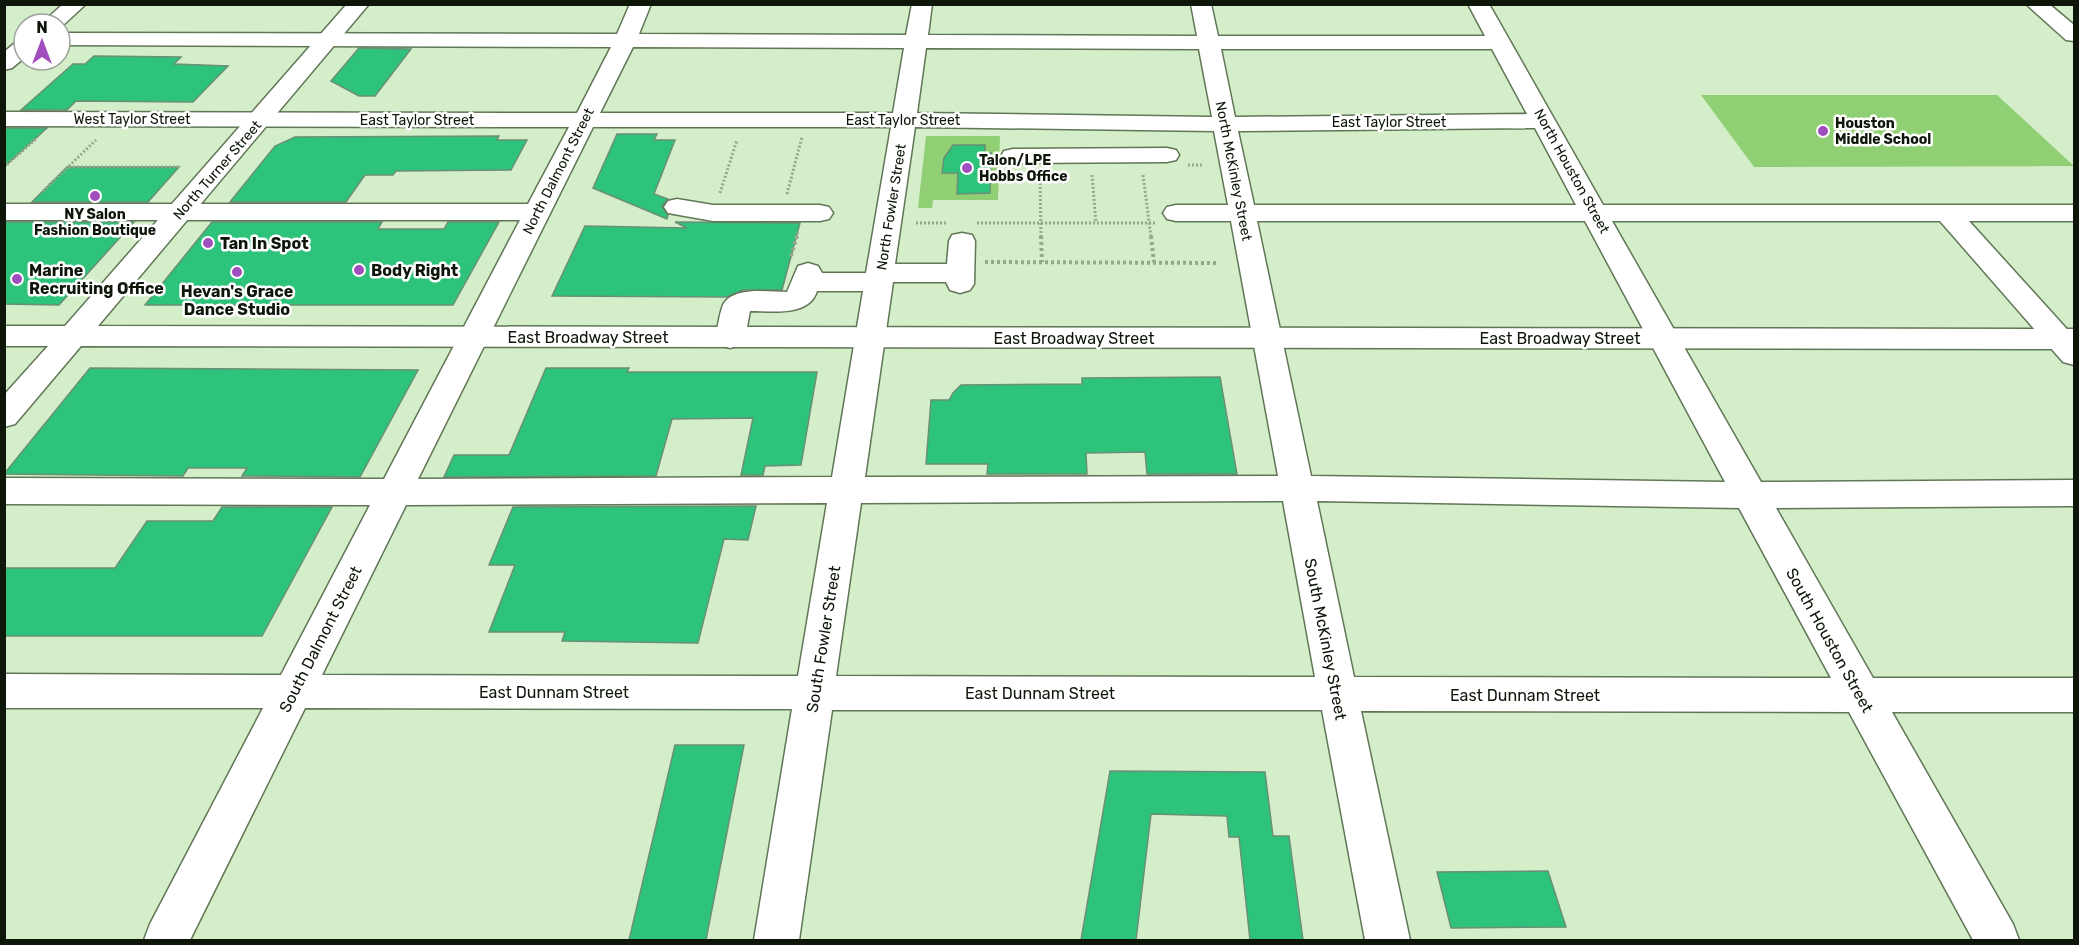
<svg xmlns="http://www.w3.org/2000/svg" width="2079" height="945" font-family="Rubik,sans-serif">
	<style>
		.green { fill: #91cf75 }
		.building { fill: #2ec37b; stroke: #698f76; stroke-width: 1.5 }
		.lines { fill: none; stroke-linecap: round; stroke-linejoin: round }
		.minor-casing { stroke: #607656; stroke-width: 3 }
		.major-casing { stroke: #607656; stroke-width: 3 }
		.path-far1 { stroke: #94a98b; stroke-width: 3; stroke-dasharray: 2 2; stroke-linecap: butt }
		.path { stroke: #94a98b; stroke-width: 4; stroke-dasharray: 3 3; stroke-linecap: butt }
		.minor { fill: #fff; fill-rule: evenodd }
		.major { fill: #fff; fill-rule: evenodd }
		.poi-dot { fill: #a04ebd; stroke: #fff; stroke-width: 2 }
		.labels { text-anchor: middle; stroke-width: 5; stroke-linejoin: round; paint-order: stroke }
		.far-street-label { font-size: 14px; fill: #0d1609; stroke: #fff }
		.far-poi-label { font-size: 14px; font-weight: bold; fill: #0d1609; stroke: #fff; text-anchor: start }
		.poi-label { font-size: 16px; font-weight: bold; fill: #0d1609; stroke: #fff; text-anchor: start }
		.street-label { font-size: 16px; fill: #0d1609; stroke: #fff }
	</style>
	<rect width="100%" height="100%" fill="#d4eec9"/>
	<g class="green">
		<polygon points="1701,95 1997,95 2074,166 1754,167"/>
		<polygon points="926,136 1000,136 998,200 933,200 932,208 918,208"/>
	</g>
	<g class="building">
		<polygon points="359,48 411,49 375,96 359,96 331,81"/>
		<polygon points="94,56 181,57 174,64 228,66 193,102 76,101 67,110 21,110 73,64 85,64"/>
		<polygon points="4,128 47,128 4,167"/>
		<polygon points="617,134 657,134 654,140 675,140 654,194 668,199 662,206 668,215 667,219 593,188"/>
		<polygon points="499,136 497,140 527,140 511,170 396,171 393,175 365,175 346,202 230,202 275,146 295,137"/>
		<polygon points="953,145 985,145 985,153 991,153 990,193 957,194 958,173 942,173 944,158"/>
		<polygon points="67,167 179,167 148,202 32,202"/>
		<polygon points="4,222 134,222 59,305 4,304"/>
		<polygon points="212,222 382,222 378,229 444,229 448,222 499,222 453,305 145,305"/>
		<polygon points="675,222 800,223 782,290 743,290 727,297 552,296 585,226 687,228"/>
		<polygon points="90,368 418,370 360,477 242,476 247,468 188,468 183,476 4,474"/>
		<polygon points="546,368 629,368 627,372 817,372 801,465 765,466 763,475 741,475 753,418 672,419 656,476 444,477 454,455 509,455"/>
		<polygon points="1220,377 1237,474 1147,474 1145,452 1086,453 1087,474 987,474 988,464 926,464 931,400 949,400 953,393 961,385 1082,384 1082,378"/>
		<polygon points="756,506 748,540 724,539 698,643 562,641 565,632 489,632 515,565 489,565 513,507"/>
		<polygon points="222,507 332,507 262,636 4,636 4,568 115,568 147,521 213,521"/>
		<polygon points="675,745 744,745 706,940 629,940"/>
		<polygon points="1110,771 1265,772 1273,836 1289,836 1303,940 1250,940 1239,837 1229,837 1227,816 1151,814 1136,940 1081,940"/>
		<polygon points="1548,871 1566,927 1451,928 1437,872"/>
	</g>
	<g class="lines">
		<g class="minor-casing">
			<g id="minor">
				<polygon points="63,4 86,4 60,28 60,24 41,24"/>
				<path d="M630,4H651L639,34L906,35L912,4H932L928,35L1197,36L1191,4H1211L1218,36H1485L1468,4H1489L1603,205H2074V221H1969L2074,337V365L2063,362L1940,221H1612L1761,482L2074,480V506L1776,508L1873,678H2074V712H1892L2013,924L2019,940H1973L1849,712L1361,711L1410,940H1365L1322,710H832L799,940H754L792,709L305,708L190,940H144L150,924L263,708H4V674L281,675L370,505L4,504V478L384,479L520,220H4V204H528L569,127L4,126V112L577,113L611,47L60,45V33L617,34ZM633,47L904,48L893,113H600ZM926,48L1199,49L1212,117L917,113ZM1221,49H1492L1527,114L1235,117ZM593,127H891L866,273H822L818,266L808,263L798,266L787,292C769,292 733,286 723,305C719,315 718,328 715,338L720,345L730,348L740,345L745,338L750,311C771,311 809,317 817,291H863L832,477L418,479ZM915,127L1214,131L1228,205H1176L1167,207L1163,213L1167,219L1176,221H1231L1278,476L865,477L893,282H946L950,290L960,293L970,290L974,284L975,241L972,235L962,233L952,235L949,241L947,264H895ZM1535,128L1576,205H1254L1238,131ZM1257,221H1585L1725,482L1311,476ZM1283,501L1315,677L836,676L861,503ZM1317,501L1739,508L1831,678L1354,677ZM827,503L798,676L322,675L406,505Z"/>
				<polygon points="2026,4 2049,4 2074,25 2074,41 2066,40"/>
				<polygon points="24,40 24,58 12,68 4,70 4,52 16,42"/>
				<polygon points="1167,148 1176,150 1179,155 1176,160 1167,162 1013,163 1004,161 1001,156 1004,151 1013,149"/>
				<polygon points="677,199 713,205 820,205 829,207 833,213 829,219 820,221 713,221 668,213 664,207 668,201"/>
			</g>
		</g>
		<g class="major-casing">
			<polygon id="major" points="347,4 369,4 98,326 2074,329 2074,349 81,346 15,424 4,427 4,395 48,346 4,346 4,326 65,326"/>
		</g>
		<g class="path-far1">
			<polyline points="1188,165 1202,165"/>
			<polyline points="4,167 36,139"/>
			<polyline points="69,167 179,167"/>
			<polyline points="1040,175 1041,237"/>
			<polyline points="1092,175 1096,223"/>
			<polyline points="1143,175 1151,237"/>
			<polyline points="43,191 96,140"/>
			<polyline points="720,193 737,140"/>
			<polyline points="787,194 802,137"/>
			<polyline points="916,223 948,223"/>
			<polyline points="977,223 1155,223"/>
			<polyline points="796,237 798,232"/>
		</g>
		<g class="path">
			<polyline points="1041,236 1042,262"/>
			<polyline points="1151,236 1154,262"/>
			<polyline points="791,256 797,236"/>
			<polyline points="985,262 1219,263"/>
		</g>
		<use href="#minor" class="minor"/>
		<use href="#major" class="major"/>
	</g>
	<g class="poi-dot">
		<circle cx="1823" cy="131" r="6"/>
		<circle cx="967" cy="168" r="6"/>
		<circle cx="95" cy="196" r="6"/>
		<circle cx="208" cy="243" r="6"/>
		<circle cx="359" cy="270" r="6"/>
		<circle cx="237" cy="272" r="6"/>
		<circle cx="17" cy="279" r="6"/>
	</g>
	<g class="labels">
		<g class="far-street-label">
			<text x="132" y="124">West Taylor Street</text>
			<text x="417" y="125">East Taylor Street</text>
			<text x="903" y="125">East Taylor Street</text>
			<text x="1389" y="127">East Taylor Street</text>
			<text transform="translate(217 170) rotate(-49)" y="5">North Turner Street</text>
			<text transform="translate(558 171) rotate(-63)" y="5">North Dalmont Street</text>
			<text transform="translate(1234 171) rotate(79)" y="5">North McKinley Street</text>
			<text transform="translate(1572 171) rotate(61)" y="5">North Houston Street</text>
			<text transform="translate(891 207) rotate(-81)" y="5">North Fowler Street</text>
		</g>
		<g class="far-poi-label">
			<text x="1835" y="128">Houston<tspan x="1835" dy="16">Middle School</tspan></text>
			<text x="979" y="165">Talon/LPE<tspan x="979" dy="16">Hobbs Office</tspan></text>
			<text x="95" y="219" text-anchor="middle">NY Salon<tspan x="95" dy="16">Fashion Boutique</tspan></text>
		</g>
		<g class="poi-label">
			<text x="220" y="249">Tan In Spot</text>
			<text x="29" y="276">Marine<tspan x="29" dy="18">Recruiting Office</tspan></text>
			<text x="371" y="276">Body Right</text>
			<text x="237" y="297" text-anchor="middle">Hevan's Grace<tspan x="237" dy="18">Dance Studio</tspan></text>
		</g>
		<g class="street-label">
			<text x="588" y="343">East Broadway Street</text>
			<text x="1074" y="344">East Broadway Street</text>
			<text x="1560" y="344">East Broadway Street</text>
			<text transform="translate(320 639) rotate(-63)" y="6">South Dalmont Street</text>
			<text transform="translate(823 639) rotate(-81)" y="6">South Fowler Street</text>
			<text transform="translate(1326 639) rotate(79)" y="6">South McKinley Street</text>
			<text transform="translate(1830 640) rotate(61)" y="6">South Houston Street</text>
			<text x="554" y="698">East Dunnam Street</text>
			<text x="1040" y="699">East Dunnam Street</text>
			<text x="1525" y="701">East Dunnam Street</text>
		</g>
	</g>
	<rect width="2079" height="945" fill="none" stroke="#0d1609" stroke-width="12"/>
	<g transform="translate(42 42)"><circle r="28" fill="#ffffff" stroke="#9ea29d" stroke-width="1.5"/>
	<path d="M0-4.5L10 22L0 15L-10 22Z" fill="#a04ebd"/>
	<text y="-9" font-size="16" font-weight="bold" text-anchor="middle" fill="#0d1609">N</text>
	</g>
</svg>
